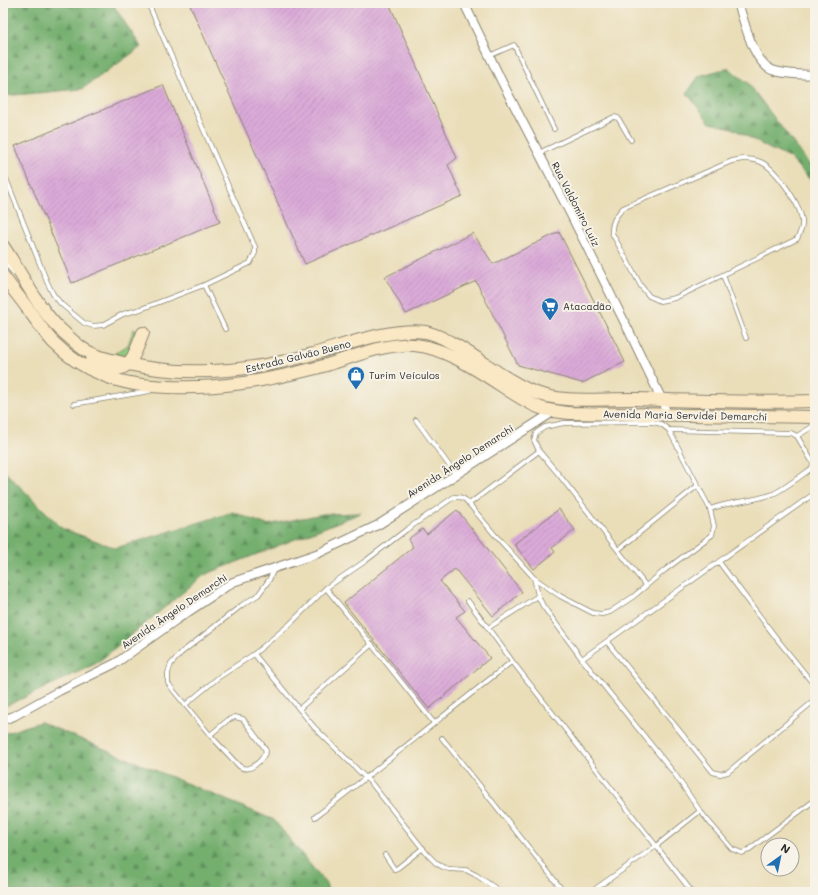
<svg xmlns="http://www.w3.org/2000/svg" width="818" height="895" font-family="Mali,sans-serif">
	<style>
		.grass { fill: url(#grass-tufts); stroke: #5e7b55 }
		.forest { fill: url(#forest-firs); stroke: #506d4c }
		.building { fill: url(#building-hatch) }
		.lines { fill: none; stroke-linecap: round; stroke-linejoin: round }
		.service-casing { stroke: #8a8472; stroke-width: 5.5 }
		.minor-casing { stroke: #8a8472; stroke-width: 10 }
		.secondary-casing { stroke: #8a8472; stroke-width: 14 }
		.service { stroke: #fff; stroke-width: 4 }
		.minor { stroke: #fff; stroke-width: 8 }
		.secondary { stroke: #fae7c3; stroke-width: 12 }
		.labels { text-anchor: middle; stroke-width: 4; stroke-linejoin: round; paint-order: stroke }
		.street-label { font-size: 10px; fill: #2b2b2b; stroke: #f7f3e8 }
		.poi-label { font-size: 10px; fill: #2b2b2b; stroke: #f7f3e8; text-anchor: start }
	</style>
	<defs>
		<pattern id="grass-tufts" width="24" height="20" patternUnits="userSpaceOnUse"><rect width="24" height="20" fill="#91cb7f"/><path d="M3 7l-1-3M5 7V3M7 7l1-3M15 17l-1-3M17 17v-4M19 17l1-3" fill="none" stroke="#7dae6e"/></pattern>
		<pattern id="forest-firs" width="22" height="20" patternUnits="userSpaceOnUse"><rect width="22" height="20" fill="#74af6e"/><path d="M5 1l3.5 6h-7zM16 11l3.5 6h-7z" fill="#5f8f5b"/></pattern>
		<pattern id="building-hatch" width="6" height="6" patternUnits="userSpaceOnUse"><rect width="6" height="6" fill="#daaad8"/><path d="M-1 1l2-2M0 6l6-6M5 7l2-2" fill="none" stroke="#bb92ba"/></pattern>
	</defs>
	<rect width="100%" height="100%" fill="#f7f3e8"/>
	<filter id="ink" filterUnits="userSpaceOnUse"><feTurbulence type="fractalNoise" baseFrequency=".025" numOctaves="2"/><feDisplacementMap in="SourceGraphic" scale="8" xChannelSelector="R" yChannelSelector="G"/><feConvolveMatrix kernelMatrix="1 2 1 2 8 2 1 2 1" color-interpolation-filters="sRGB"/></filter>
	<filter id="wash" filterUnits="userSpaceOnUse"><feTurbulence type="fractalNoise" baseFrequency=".012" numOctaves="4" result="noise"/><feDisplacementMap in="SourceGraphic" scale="16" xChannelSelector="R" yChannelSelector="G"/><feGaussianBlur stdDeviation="0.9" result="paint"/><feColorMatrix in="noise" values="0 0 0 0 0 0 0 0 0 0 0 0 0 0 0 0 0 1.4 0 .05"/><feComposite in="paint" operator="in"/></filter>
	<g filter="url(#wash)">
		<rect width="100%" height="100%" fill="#eadeb9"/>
		<polygon class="grass" points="134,329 137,331 133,346 127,356 124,356 114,354 128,345"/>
		<g class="forest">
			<polygon points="3,3 112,3 141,47 82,89 3,96"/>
			<polygon points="728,68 748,83 815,172 815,185 790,158 770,149 732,128 710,123 687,93 699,76"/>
			<polygon points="3,470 63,529 116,548 233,512 267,525 323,514 361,513 204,575 97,663 19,700 3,707"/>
			<polygon points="40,722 274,820 326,884 329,892 3,892 3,734"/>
		</g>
		<g id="blocks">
			<g class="building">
				<polygon points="189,3 389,3 457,158 448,165 462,196 305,264"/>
				<polygon points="163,85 220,222 72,283 15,146"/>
				<polygon points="559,232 625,362 582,383 518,365 476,281 406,314 385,277 473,233 493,264"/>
				<polygon points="559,509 575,530 552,548 555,552 534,569 514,544"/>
				<polygon points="457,510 522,592 493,616 455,569 440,581 465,611 456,617 490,658 429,709 344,603 413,547 408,539 422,529 427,534"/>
			</g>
		</g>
	</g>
	<g filter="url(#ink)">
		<use href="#blocks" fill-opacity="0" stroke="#8a8472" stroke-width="1"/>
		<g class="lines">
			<g class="service-casing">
				<g id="service">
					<polyline points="489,56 514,45 554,129"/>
					<polyline points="539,153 614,117 618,118 631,140"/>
					<path d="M743,159C749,159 756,160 761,162C776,169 804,208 802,225C802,229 799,235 797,239L675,298L660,301L649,296L641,286L612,233C611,222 616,216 623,208L732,161Z"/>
					<polyline points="3,171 47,282 53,294 61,304 84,323 93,326 103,325 123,314 141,309 204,285 250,263 255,253 255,247 148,3"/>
					<polyline points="3,260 13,272"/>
					<polyline points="723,275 746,338"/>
					<polyline points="204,285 225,329"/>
					<polyline points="74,404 150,391"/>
					<polyline points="416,420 456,475"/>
					<path d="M669,430L791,433L797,436L813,463L812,468C801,476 784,489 773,494C752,502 730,501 710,509"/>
					<polyline points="797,436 812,427 814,419"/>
					<polyline points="469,504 495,535 534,578 560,596 593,613 602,614 610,612 634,596 665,570 712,535 714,526 710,509 669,430 661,424 653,422 564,423 545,427 536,433 534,440 539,451 560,476 646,586"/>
					<polyline points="618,550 697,486"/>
					<polyline points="719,562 777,639 815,686"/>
					<polyline points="534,578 538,596 543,606 582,659 674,773 700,811 732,849 742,853 747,851 815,800"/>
					<polyline points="326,588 368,640 434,723"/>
					<polyline points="488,628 538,596"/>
					<polyline points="607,642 713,772 720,774 728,772 815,700"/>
					<polyline points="254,654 314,727 372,784 427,854 437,864 443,867 449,869 466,870 476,875 501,892"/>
					<polyline points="582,659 815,493"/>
					<polyline points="512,661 692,892"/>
					<path d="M185,705L219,677L254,654L290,624L326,588L364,562L406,530L454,497C462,497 465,498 469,504L539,451"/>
					<polyline points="299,709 372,644"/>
					<path d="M210,735L228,720L235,717L243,719L264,747L266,751C262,761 249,774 239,766L210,735L173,690L168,683V673L171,664L181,653L242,605L258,595L269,580L274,569"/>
					<polyline points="442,738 564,892"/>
					<path d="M315,817C381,767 445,714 510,663L512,661L510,658L468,601"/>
					<polyline points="385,855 395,870 423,848"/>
					<polyline points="591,892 656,846 700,811"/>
				</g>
			</g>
			<g class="minor-casing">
				<g id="minor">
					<polyline points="464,3 502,82 571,215 629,331 662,400 667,415"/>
					<path d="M738,3C745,22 752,61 772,70C785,75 801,74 815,75"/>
					<polyline points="3,720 14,716 59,691 116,663 176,620 233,582 319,553 378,525 556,410"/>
				</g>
			</g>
			<g class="secondary-casing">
				<g id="secondary">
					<path d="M3,246C20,271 39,310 61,330C69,337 77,345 85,350C96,357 111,360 123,363C187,378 250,372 313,354C345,345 393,327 426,332C435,334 443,338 450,342C478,356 502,379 531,391C564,405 601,398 636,399C696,401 756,403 815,401"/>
					<path d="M3,276C11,287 20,298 28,309C36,320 44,332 53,342C67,356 85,368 103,375C124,384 146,386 168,387C221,389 265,381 316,368C348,360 380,343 414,345C445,347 482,373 508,390C518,396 529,404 541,408C550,411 560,412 569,413L815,417"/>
					<path d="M92,360C126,380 131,364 143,333"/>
				</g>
			</g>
			<use href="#service" class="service"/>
			<use href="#minor" class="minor"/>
			<use href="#secondary" class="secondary"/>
		</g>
	</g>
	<defs>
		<g id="supermarket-pin" transform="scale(0.9)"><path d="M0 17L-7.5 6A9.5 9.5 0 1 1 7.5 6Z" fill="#1f6fb2" stroke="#f7f3e8"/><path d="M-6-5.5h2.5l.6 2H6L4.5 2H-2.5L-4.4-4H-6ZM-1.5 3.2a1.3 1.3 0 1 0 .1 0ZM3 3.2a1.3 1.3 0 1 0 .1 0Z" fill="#fff"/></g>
		<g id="shop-pin" transform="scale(0.9)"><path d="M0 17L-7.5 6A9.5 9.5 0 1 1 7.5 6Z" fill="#1f6fb2" stroke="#f7f3e8"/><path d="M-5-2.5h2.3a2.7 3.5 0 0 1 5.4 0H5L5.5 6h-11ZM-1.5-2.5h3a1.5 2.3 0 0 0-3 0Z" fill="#fff"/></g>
	</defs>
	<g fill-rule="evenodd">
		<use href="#supermarket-pin" x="550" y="306"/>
		<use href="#shop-pin" x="356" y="375"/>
	</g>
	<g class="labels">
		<g class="street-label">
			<text transform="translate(576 204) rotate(63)" y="4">Rua Valdomiro Luíz</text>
			<text transform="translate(298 356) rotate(-14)" y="4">Estrada Galvão Bueno</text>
			<text transform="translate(685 415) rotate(1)" y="4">Avenida Maria Servidei Demarchi</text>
			<text transform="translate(460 461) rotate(-33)" y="4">Avenida Ângelo Demarchi</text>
			<text transform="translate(174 611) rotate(-34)" y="4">Avenida Ângelo Demarchi</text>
		</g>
		<g class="poi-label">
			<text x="563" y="310">Atacadão</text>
			<text x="369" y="379">Turim Veículos</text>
		</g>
	</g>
	<rect width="818" height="895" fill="none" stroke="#f7f3e8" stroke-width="16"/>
	<g transform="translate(780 857) rotate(33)"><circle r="19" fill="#f7f3e8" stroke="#a5a39c"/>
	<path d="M0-3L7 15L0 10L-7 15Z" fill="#1f6fb2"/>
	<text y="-6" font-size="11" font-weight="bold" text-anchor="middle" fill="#2b2b2b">N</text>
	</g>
</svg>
